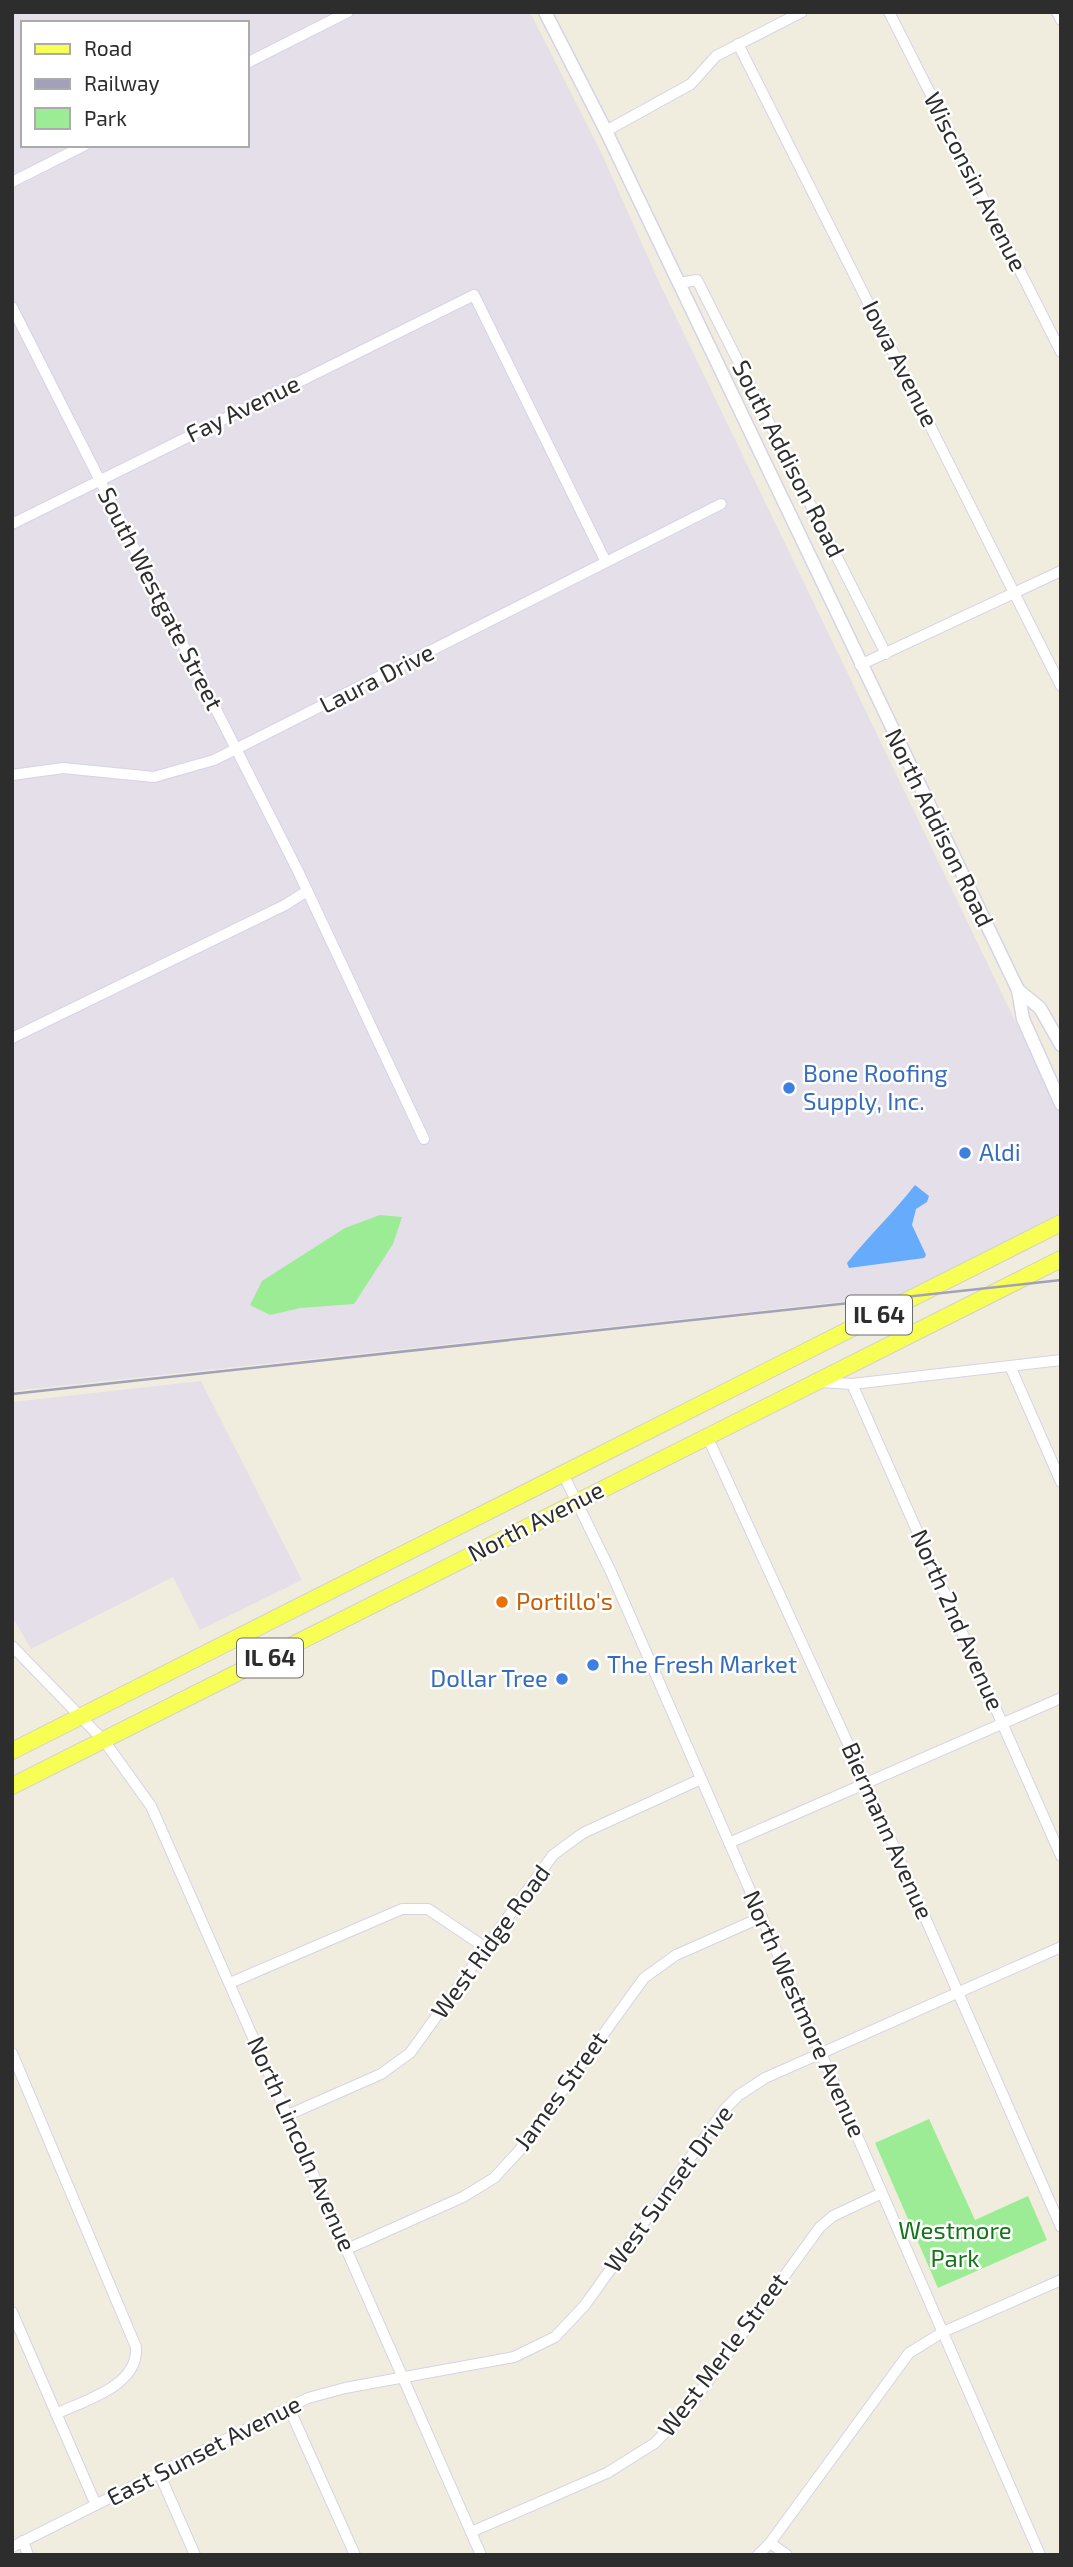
<svg xmlns="http://www.w3.org/2000/svg" width="1073" height="2567" font-family="'Exo 2',sans-serif">
	<style>
		.industrial { fill: #e4dfe8; fill-rule: evenodd }
		.green { fill: #9bec95 }
		.water { fill: #67abfc }
		.lines { fill: none; stroke-linecap: round; stroke-linejoin: round }
		.minor-casing { stroke: #d5d3e7; stroke-width: 12 }
		.tertiary-casing { stroke: #d5d3e7; stroke-width: 15 }
		.primary-casing { stroke: #d1d1d1; stroke-width: 18 }
		.minor { stroke: #fff; stroke-width: 10 }
		.tertiary { stroke: #fff; stroke-width: 12 }
		.primary { stroke: #f8ff54; stroke-width: 16 }
		.rail { stroke: #a3a0b9; stroke-width: 2.5 }
		.shop-dot { fill: #3f7fe0; stroke: #fff; stroke-width: 2.5 }
		.food-dot { fill: #e8710a; stroke: #fff; stroke-width: 2.5 }
		.labels { text-anchor: middle; stroke-width: 5; stroke-linejoin: round; paint-order: stroke }
		.shield { fill: #fff; stroke: #6c6c6c; stroke-width: 2 }
		.shield-label { font-size: 23px; font-weight: bold; fill: #2d2d2d }
		.street-label { font-size: 24px; fill: #2d2d2d; stroke: #fff }
		.shop-label { font-size: 24px; fill: #366cbe; stroke: #fff; text-anchor: start }
		.food-label { font-size: 24px; fill: #c56008; stroke: #fff; text-anchor: start }
		.park-label { font-size: 24px; fill: #137419; stroke: #fff }
	</style>
	<rect width="100%" height="100%" fill="#f0edde"/>
	<g class="industrial">
		<path d="M12,12H530L600,150L660,284L1061,1116V1222L914,1294L12,1391ZM23,23H247V145H23Z"/>
		<polygon points="201,1381 302,1580 200,1630 173,1577 31,1649 12,1616 12,1402"/>
	</g>
	<g class="green">
		<polygon points="380,1215 402,1217 393,1244 354,1304 300,1308 270,1315 250,1305 262,1281 345,1228"/>
		<polygon points="929,2119 975,2220 1028,2196 1047,2240 938,2288 875,2143"/>
	</g>
	<path class="water" d="M915,1185L929,1196L927,1202L916,1209L912,1225L926,1255L924,1258L849,1268L847,1263C869,1236 894,1212 915,1185Z"/>
	<g class="lines">
		<g class="minor-casing">
			<g id="minor">
				<polyline points="889,12 1061,352"/>
				<polyline points="1057,12 1061,20"/>
				<polyline points="738,44 1061,686"/>
				<polyline points="247,63 348,12"/>
				<polyline points="606,131 691,84 716,56 802,12"/>
				<polyline points="12,182 85,145"/>
				<polyline points="680,283 697,280 886,654"/>
				<polyline points="12,307 298,871 424,1139"/>
				<polyline points="12,524 474,295 606,562"/>
				<polyline points="860,665 1061,571"/>
				<polyline points="12,775 63,768 154,777 214,760 721,504"/>
				<polyline points="12,1038 285,905 307,891"/>
				<polyline points="1010,1366 1061,1482"/>
				<polyline points="819,1382 852,1384 1061,1360"/>
				<polyline points="852,1384 1061,1856"/>
				<polyline points="707,1436 866,1783 1061,2227"/>
				<polyline points="563,1474 611,1572 1040,2555"/>
				<polyline points="12,1646 105,1742 151,1806 481,2555"/>
				<polyline points="729,1843 1061,1698"/>
				<polyline points="230,1983 402,1909 428,1909 486,1948"/>
				<path d="M12,2053L136,2347C139,2386 85,2400 56,2414"/>
				<polyline points="288,2115 381,2074 410,2053 553,1855 583,1833 701,1779"/>
				<polyline points="347,2249 463,2197 494,2178 519,2151 644,1978 676,1955 762,1917"/>
				<polyline points="12,2312 96,2505"/>
				<polyline points="289,2408 355,2555"/>
				<polyline points="159,2473 195,2555"/>
				<polyline points="471,2532 607,2473 655,2443 689,2407 820,2227 833,2216 882,2193"/>
				<polyline points="23,2541 28,2555"/>
				<polyline points="770,2543 787,2555"/>
				<polyline points="12,2547 308,2398 345,2388 514,2357 555,2337 585,2305 725,2109 739,2095 765,2078 1061,1947"/>
				<polyline points="758,2555 770,2543 909,2353 943,2332 1061,2280"/>
			</g>
		</g>
		<g class="tertiary-casing">
			<g id="tertiary">
				<polyline points="545,12 606,131 1018,990 1023,1019 1061,1104"/>
				<polyline points="1018,990 1040,1008 1061,1045"/>
			</g>
		</g>
		<g class="primary-casing">
			<g id="primary">
				<polyline points="12,1751 1061,1223"/>
				<polyline points="12,1786 1061,1259"/>
			</g>
		</g>
		<use href="#minor" class="minor"/>
		<use href="#tertiary" class="tertiary"/>
		<use href="#primary" class="primary"/>
		<polyline class="rail" points="12,1394 1061,1280"/>
	</g>
	<g class="shop-dot">
		<circle cx="789" cy="1088" r="7"/>
		<circle cx="965" cy="1153" r="7"/>
		<circle cx="593" cy="1665" r="7"/>
		<circle cx="562" cy="1679" r="7"/>
	</g>
	<circle class="food-dot" cx="502" cy="1602" r="7"/>
	<g class="labels">
		<g class="shield">
			<rect x="846" y="1295.5" width="66" height="39" rx="5"/>
			<rect x="237" y="1638.5" width="66" height="39" rx="5"/>
		</g>
		<g class="shield-label">
			<text x="879" y="1323">IL 64</text>
			<text x="270" y="1666">IL 64</text>
		</g>
		<g class="street-label">
			<text transform="translate(975 182) rotate(63)" y="8">Wisconsin Avenue</text>
			<text transform="translate(900 364) rotate(63)" y="8">Iowa Avenue</text>
			<text transform="translate(243 409) rotate(-26)" y="8">Fay Avenue</text>
			<text transform="translate(788 459) rotate(63)" y="8">South Addison Road</text>
			<text transform="translate(160 599) rotate(63)" y="8">South Westgate Street</text>
			<text transform="translate(377 679) rotate(-27)" y="8">Laura Drive</text>
			<text transform="translate(939 828) rotate(64)" y="8">North Addison Road</text>
			<text transform="translate(536 1522) rotate(-27)" y="8">North Avenue</text>
			<text transform="translate(957 1620) rotate(66)" y="8">North 2nd Avenue</text>
			<text transform="translate(887 1831) rotate(66)" y="8">Biermann Avenue</text>
			<text transform="translate(491 1942) rotate(-54)" y="8">West Ridge Road</text>
			<text transform="translate(804 2014) rotate(66)" y="8">North Westmore Avenue</text>
			<text transform="translate(561 2091) rotate(-54)" y="8">James Street</text>
			<text transform="translate(301 2144) rotate(66)" y="8">North Lincoln Avenue</text>
			<text transform="translate(669 2189) rotate(-54)" y="8">West Sunset Drive</text>
			<text transform="translate(723 2355) rotate(-53)" y="8">West Merle Street</text>
			<text transform="translate(204 2451) rotate(-27)" y="8">East Sunset Avenue</text>
		</g>
		<g class="shop-label">
			<text x="803" y="1082">Bone Roofing<tspan x="803" dy="28">Supply, Inc.</tspan></text>
			<text x="979" y="1161">Aldi</text>
			<text x="607" y="1673">The Fresh Market</text>
			<text x="548" y="1687" text-anchor="end">Dollar Tree</text>
		</g>
		<g class="food-label">
			<text x="516" y="1610">Portillo's</text>
		</g>
		<g class="park-label">
			<text x="955" y="2239">Westmore<tspan x="955" dy="28">Park</tspan></text>
		</g>
	</g>
	<rect width="1073" height="2567" fill="none" stroke="#2d2d2d" stroke-width="28"/>
	<rect x="21" y="21" width="228" height="126" fill="#ffffff" stroke="#ababab" stroke-width="2"/>
	<rect x="35" y="44" width="35" height="10" fill="#f8ff54" stroke="#ababab" stroke-width="2"/>
	<text x="84" y="56" font-size="21" fill="#2d2d2d">Road</text>
	<rect x="35" y="79" width="35" height="10" fill="#a3a0b9" stroke="#ababab" stroke-width="2"/>
	<text x="84" y="91" font-size="21" fill="#2d2d2d">Railway</text>
	<rect x="35" y="108" width="35" height="21" fill="#9bec95" stroke="#ababab" stroke-width="2"/>
	<text x="84" y="126" font-size="21" fill="#2d2d2d">Park</text>
</svg>
